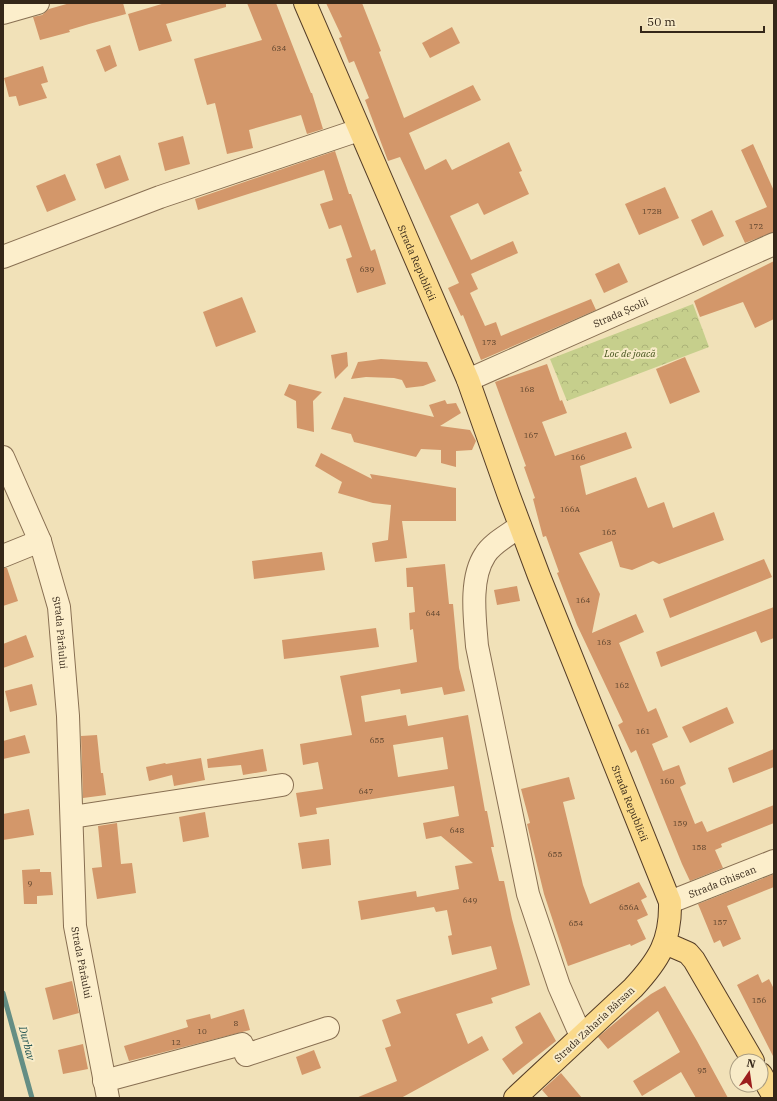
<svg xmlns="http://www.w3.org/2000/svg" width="777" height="1101" font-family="'IBM Plex Serif',serif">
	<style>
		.forest { fill: url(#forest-crowns) }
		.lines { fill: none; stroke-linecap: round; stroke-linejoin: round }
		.stream { stroke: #658e84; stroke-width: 5 }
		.building { fill: #d3976a; fill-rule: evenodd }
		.minor-casing { stroke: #886f52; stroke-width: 24 }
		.major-casing { stroke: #553d27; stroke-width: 24 }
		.minor { stroke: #fceecb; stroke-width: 22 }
		.major { stroke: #fad98a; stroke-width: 22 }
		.labels { text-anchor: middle; stroke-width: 4; stroke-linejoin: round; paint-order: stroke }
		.number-label { font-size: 8px; fill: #5c432d }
		.street-label { font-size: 10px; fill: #352719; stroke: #f8ebc8 }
		.park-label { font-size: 10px; font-style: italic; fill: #45541d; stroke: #f8ebc8 }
		.water-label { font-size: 11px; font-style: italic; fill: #265754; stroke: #f8ebc8 }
	</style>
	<defs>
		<pattern id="forest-crowns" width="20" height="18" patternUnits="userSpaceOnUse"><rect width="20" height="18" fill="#c6cf8c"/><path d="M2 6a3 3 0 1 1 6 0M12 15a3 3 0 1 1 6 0" fill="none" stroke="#abb278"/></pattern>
	</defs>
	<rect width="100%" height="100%" fill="#f1e1b8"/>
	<polygon class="forest" points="693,304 709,347 567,401 550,359"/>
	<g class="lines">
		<polyline class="stream" points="3,993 32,1098"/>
	</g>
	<g class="building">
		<polygon points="70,3 123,3 126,14 89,24 69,30 70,32 40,40 33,17 42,15 49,9"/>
		<polygon points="165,3 226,3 226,7 166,24 172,41 139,51 128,14"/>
		<polygon points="247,3 276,3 311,93 312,93 323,129 307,134 301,115 249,130 253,148 227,154 215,103 207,105 194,59 262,40"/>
		<polygon points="326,3 362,3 381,51 379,52 404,118 473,85 481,100 409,133 425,170 446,159 452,170 509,142 522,171 519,172 529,194 484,215 478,203 450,216 471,260 513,241 518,253 471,274 478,289 470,293 485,326 496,322 501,336 591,299 596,310 481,360 463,315 461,316 448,288 459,283 400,157 388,161 365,100 369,98 354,61 349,63 339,38 342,37"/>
		<polygon points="452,27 460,43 430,58 422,43"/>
		<polygon points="110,45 117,66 105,72 96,50"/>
		<polygon points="43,66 48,82 41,84 47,98 19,106 16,96 9,97 4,78"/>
		<polygon points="183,136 190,164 165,171 158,143"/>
		<polygon points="753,144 774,191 774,232 745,243 735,221 767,207 741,150"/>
		<polygon points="335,151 349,194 351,194 371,251 375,249 386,284 357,293 346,259 352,257 341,225 329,229 320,204 333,200 324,170 198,210 195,199"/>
		<polygon points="120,155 129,180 105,189 96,164"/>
		<polygon points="65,174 76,200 47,212 36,186"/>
		<polygon points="665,187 679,218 639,235 625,204"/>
		<polygon points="712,210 724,236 703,246 691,220"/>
		<polygon points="774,261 774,319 755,328 743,302 700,317 694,301"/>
		<polygon points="619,263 628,282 604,293 595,274"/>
		<polygon points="242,297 256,332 216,347 203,312"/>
		<polygon points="347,352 348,366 335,379 331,355"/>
		<polygon points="685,357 700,392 670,404 656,369"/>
		<polygon points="381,359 427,362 436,381 423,386 406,388 402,380 394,378 366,377 351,379 358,362"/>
		<polygon points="547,364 560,401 562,400 567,413 542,422 555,456 626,432 632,448 580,466 586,495 636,477 648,508 664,502 673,528 714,512 724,540 659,564 653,561 632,570 620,567 612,541 579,553 600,594 592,633 636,614 644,632 619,643 648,712 656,708 668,737 652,744 663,771 679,765 686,784 680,787 695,824 702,821 707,832 774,805 774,823 721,844 722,847 715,850 723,868 690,881 682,864 636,750 631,753 618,725 623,722 577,625 557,573 559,572 546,536 543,537 533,499 535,498 524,467 526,466 495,382"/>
		<polygon points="289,384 322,392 313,401 314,432 297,428 296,401 284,395"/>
		<polygon points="344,397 434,417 429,405 445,400 447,404 456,403 461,413 440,426 470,430 476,441 472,450 456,451 456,467 441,463 441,450 421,449 416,457 354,442 351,434 331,429"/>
		<polygon points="321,453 372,479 370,474 456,488 456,521 402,521 407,558 375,562 372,543 388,540 391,505 373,503 338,493 342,482 315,466"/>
		<polygon points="322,552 325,570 254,579 252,561"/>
		<polygon points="764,559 772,577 670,618 663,599"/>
		<path d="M445,564L449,604H453L459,668L465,691L444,695L442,687L401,694L400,689L361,696L365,722L406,715L408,726L468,715L485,811H487L494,847H491L499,881H504L512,919L530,985L491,998L493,1003L456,1014L468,1044L482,1036L489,1050L401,1098H356L397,1081L385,1048L391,1046L382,1020L401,1013L396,1000L497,969L491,946L452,955L448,936L452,935L447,910L436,912L434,907L361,920L358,901L416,891L417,897L459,889L455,866L473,863L441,836L426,839L423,823L459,816L454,786L316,808L317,814L300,817L296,793L323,789L318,762L303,765L300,744L352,735L340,676L417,662L413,629L410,630L409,613L415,612L413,587H407L406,568ZM443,737L448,769L398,777L393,745Z"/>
		<polygon points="3,568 7,568 18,601 3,606"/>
		<polygon points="517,586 520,601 497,605 494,590"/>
		<polygon points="774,607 774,638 761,643 756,631 661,667 656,652"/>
		<polygon points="376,628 379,647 284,659 282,640"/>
		<polygon points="26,635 34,657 3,668 3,644"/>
		<polygon points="32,684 37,705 10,712 5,691"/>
		<polygon points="727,707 734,723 690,743 682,727"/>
		<polygon points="25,735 30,753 3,759 3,741"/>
		<polygon points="97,735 101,773 103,773 106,795 83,798 81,736"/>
		<polygon points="263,749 267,771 243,775 241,765 208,768 207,759"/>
		<polygon points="774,749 774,767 733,783 728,768"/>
		<polygon points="201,758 205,780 174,786 172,775 149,781 146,767 165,763 166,764"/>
		<polygon points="569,777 575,799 563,802 583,885 590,904 639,882 647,897 641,900 648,915 637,920 646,939 631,946 630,944 568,966 544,894 527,824 530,823 521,789"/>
		<polygon points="29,809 34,835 3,840 3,814"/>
		<polygon points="205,812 209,837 183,842 179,817"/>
		<polygon points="117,823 121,864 132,863 136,893 97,899 92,868 102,867 98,826"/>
		<polygon points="329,839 331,865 302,869 298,843"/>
		<polygon points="40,869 40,872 51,872 53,895 37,896 37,904 24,904 22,870"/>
		<polygon points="774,874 774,887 727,906 741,939 723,947 720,940 714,943 698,904"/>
		<polygon points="758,974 762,983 769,979 774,989 774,1058 737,985"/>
		<polygon points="72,981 79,1013 53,1020 45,988"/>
		<polygon points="665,986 697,1041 728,1098 696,1098 681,1072 642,1096 633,1081 680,1052 658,1011 608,1049 598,1037 634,1007 651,994"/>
		<polygon points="244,1009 250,1030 129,1061 124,1046 188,1027 186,1020 210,1014 211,1019"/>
		<polygon points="540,1012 556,1041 513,1075 502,1059 523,1043 515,1027"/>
		<polygon points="83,1044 88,1069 63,1074 58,1050"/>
		<polygon points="314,1050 321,1068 302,1075 296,1057"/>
		<polygon points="561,1073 582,1098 549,1098 542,1090"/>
	</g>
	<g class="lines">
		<g class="minor-casing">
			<g id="minor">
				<polyline points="3,13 38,3"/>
				<polyline points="3,257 160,197 359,130"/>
				<path id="s1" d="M468,380L774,244"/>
				<path id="s2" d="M3,457L40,541L59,607L68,716L75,926L108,1098"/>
				<path d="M520,526C509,535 492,543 485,555C469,579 475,620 477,646L528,894L559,986L581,1036"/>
				<polyline points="3,556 40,541"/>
				<polyline points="72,817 282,785"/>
				<path id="s3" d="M670,902L774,861"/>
				<polyline points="104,1081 242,1044 246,1055 328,1028"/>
			</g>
		</g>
		<g class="major-casing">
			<g id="major">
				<path id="s4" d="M305,3L468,380L509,496L539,576L670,902C671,941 659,960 633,988L515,1098"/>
				<polyline points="665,943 688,953 694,960 753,1061"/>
				<polyline points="761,1074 774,1097"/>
			</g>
		</g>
		<use href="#minor" class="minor"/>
		<use href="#major" class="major"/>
	</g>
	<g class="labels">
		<g class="number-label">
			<text x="279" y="51">634</text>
			<text x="652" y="214">172B</text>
			<text x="756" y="229">172</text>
			<text x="367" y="272">639</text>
			<text x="489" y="345">173</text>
			<text x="527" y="392">168</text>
			<text x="531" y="438">167</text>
			<text x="578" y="460">166</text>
			<text x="570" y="512">166A</text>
			<text x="609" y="535">165</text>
			<text x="583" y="603">164</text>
			<text x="433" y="616">644</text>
			<text x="604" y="645">163</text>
			<text x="622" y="688">162</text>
			<text x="643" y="734">161</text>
			<text x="377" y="743">655</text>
			<text x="667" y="784">160</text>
			<text x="366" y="794">647</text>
			<text x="680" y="826">159</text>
			<text x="457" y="833">648</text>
			<text x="699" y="850">158</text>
			<text x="555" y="857">655</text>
			<text x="30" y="886">9</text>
			<text x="470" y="903">649</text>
			<text x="629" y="910">656A</text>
			<text x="720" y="925">157</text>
			<text x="576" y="926">654</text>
			<text x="759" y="1003">156</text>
			<text x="236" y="1026">8</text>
			<text x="202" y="1034">10</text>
			<text x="176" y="1045">12</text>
			<text x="702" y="1073">95</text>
		</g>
		<g class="street-label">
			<text dy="4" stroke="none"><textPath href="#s4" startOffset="283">Strada Republicii</textPath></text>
			<text dy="4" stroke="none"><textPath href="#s1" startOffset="167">Strada Școlii</textPath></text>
			<text dy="4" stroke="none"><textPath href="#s2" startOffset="186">Strada Pârâului</textPath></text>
			<text dy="4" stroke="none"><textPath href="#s4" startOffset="864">Strada Republicii</textPath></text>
			<text dy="4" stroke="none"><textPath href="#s3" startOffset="56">Strada Ghiscan</textPath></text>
			<text dy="4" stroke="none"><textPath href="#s2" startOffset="517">Strada Pârâului</textPath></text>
			<text transform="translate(594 1024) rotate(-43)" y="4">Strada Zaharia Bârsan</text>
		</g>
		<g class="park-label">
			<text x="630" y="357">Loc de joacă</text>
		</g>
		<g class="water-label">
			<text transform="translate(27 1043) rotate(75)" y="4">Durbav</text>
		</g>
	</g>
	<rect width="777" height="1101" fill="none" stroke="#352719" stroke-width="8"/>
	<g transform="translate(749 1073) rotate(13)"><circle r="19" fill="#f8ebc8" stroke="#aa9d82"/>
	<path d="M0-3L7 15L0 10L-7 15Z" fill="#9c1e1d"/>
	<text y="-6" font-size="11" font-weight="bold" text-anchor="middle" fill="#352719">N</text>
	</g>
	<path d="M641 26v6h123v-6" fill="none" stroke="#352719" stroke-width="2"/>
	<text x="647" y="26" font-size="12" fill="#352719" stroke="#f8ebc8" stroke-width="3" paint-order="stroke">50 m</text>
</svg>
